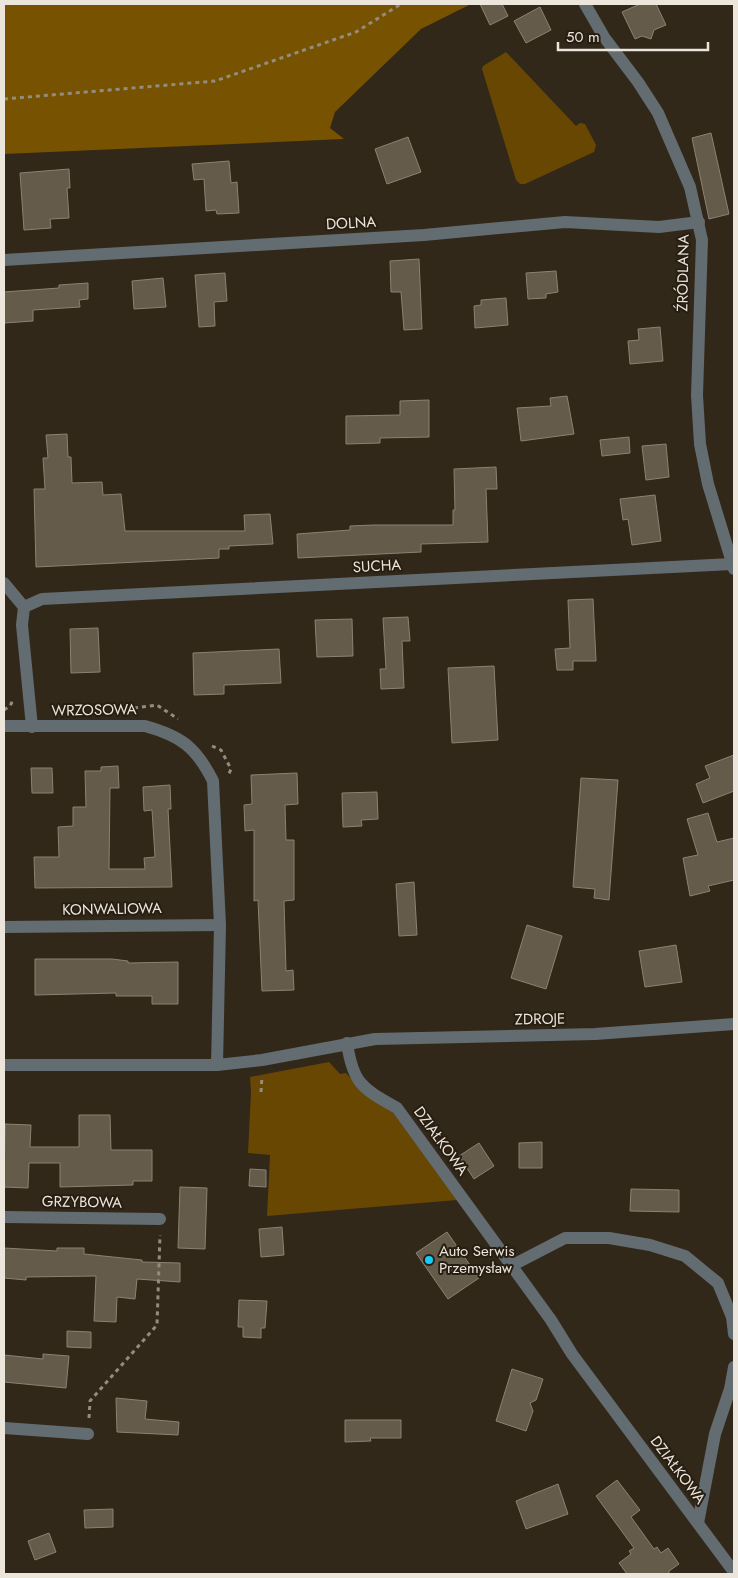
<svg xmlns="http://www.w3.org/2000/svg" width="738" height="1578" font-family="Jost,sans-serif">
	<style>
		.green { fill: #684702 }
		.forest { fill: #775200 }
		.building { fill: #655b4b; stroke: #8c8272 }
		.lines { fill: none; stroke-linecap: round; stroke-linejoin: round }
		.path { stroke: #938c80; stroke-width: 3; stroke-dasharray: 4 4; stroke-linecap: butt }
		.minor { stroke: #636c70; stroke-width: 12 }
		.poi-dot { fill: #16cafb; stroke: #271e11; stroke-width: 2 }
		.labels { text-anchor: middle; stroke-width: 4; stroke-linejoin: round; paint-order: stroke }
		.street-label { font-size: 15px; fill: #ebe5dc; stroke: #271e11 }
		.poi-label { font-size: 15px; fill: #ebe5dc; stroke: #271e11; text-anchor: start }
	</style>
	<rect width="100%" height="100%" fill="#31281a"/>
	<g class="green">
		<polygon points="506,52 576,126 580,123 585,124 596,145 594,152 525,184 520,184 516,180 482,69 483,66"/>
		<polygon points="329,1062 340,1074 346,1073 363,1092 391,1110 457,1200 267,1216 270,1155 248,1153 251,1092 250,1077"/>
	</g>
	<polygon class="forest" points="4,4 471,4 421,29 335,112 330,128 344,139 4,154"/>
	<g class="building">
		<polygon points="480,4 502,4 508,16 490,25"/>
		<polygon points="640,4 656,4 666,25 654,30 651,39 642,36 635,39 622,12"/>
		<polygon points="540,7 551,30 526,43 514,21"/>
		<polygon points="711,133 729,214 709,219 692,138"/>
		<polygon points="408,137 421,172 387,184 375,149"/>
		<polygon points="229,161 231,183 237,182 239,213 217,214 216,210 206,211 204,179 194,180 192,164"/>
		<polygon points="69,169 70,188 67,188 69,218 50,219 51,228 24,230 20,173"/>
		<polygon points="419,259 422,329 404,330 401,292 391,292 390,261"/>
		<polygon points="556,271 558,292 546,294 546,298 528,299 526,273"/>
		<polygon points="225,273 227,301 214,302 215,326 199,327 195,275"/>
		<polygon points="163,278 166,307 134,309 132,281"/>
		<polygon points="88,283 88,299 79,300 80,307 33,310 33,321 4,323 4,292 59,288 59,285"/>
		<polygon points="506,298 508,325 475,328 474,306 481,305 481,300"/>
		<polygon points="660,327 663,361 630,364 628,341 639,340 638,329"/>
		<polygon points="567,396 574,434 521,441 517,408 551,406 550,398"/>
		<polygon points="429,400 429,437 380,438 380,443 346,444 346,416 400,415 400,401"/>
		<polygon points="67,434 68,457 71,457 72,483 102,482 103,495 121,494 125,531 245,531 244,515 270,514 273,544 229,546 229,549 219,549 219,558 36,567 34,489 45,489 43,458 48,458 46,435"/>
		<polygon points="629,437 630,453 602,456 600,440"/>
		<polygon points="666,444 669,477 646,480 642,446"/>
		<polygon points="496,467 497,489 486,489 488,542 421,544 421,552 298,558 297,534 350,530 350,526 374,525 453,525 453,510 455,510 454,469"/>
		<polygon points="655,495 661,541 632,545 628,519 623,520 620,499"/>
		<polygon points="593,599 596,661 573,661 573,670 557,670 555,649 570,648 568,600"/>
		<polygon points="408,617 410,641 402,641 404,688 381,689 380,669 386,669 383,618"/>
		<polygon points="352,619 353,656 317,657 315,620"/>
		<polygon points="98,628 100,672 71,673 70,629"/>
		<polygon points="279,649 281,683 224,685 224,694 194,695 193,653"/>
		<polygon points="494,666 498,740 452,743 448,668"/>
		<polygon points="734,755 734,791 703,803 696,784 710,778 705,766"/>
		<polygon points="118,766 119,788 110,788 109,869 145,869 144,858 155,857 152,810 144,811 143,787 170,785 171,809 168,809 172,887 35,888 34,857 59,857 58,827 73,826 73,807 86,807 85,771 101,771 101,767"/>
		<polygon points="31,768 52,768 53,793 32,793"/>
		<polygon points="297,773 298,804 285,805 286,840 294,840 294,900 284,901 286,971 293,970 294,990 262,991 258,900 254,901 254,830 245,831 244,805 252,804 251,775"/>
		<polygon points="581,778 618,780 609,900 594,898 595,889 573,887"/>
		<polygon points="377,792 378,819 361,820 362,826 343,827 342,793"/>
		<polygon points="708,813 717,842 734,838 734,880 708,886 710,891 690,896 683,858 698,855 687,819"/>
		<polygon points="414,882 417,935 399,936 396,884"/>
		<polygon points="527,925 562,936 546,989 511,978"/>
		<polygon points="676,945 682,982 645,987 639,951"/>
		<polygon points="35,959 112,959 128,961 128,963 178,962 178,1004 152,1004 152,996 116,996 116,993 35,995"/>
		<polygon points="79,1115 110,1115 111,1150 152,1150 152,1181 133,1181 133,1185 60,1187 60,1163 29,1163 28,1188 4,1187 5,1124 31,1125 30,1147 79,1147"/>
		<polygon points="542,1142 542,1168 519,1168 519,1143"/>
		<polygon points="479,1143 494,1166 474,1179 459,1156"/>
		<polygon points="250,1169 266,1170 266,1187 249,1186"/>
		<polygon points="180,1187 207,1188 205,1249 178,1248"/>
		<polygon points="631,1189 679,1190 679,1212 630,1211"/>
		<polygon points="282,1227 284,1255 261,1257 259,1229"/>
		<polygon points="447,1232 479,1278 448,1299 416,1253"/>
		<polygon points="4,1248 57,1251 57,1248 84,1248 84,1254 142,1260 142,1262 180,1263 180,1282 137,1279 135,1299 117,1297 116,1322 94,1321 96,1276 26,1277 26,1280 4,1278"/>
		<polygon points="239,1300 267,1301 265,1328 261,1328 261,1338 243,1337 243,1327 238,1327"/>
		<polygon points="67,1331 91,1332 91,1348 67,1347"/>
		<polygon points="43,1354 69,1356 66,1388 4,1382 4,1355 43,1359"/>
		<polygon points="512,1369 543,1379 536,1400 530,1403 533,1411 526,1431 496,1421"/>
		<polygon points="116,1398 147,1401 145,1419 179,1422 178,1435 117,1432"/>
		<polygon points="345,1420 401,1420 401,1438 370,1438 371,1441 345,1442"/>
		<polygon points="617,1480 640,1510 631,1517 654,1549 657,1547 661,1553 668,1548 679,1564 669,1571 669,1574 627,1574 619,1563 631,1554 629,1551 634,1548 596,1496"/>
		<polygon points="558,1484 568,1514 526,1529 516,1501"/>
		<polygon points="113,1509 113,1527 85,1528 84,1510"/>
		<polygon points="49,1533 56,1552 35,1560 28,1541"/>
	</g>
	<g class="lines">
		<g class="path">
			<polyline points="4,99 215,81 356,32 401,4"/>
			<polyline points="134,708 157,705 178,719"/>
			<polyline points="4,710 10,706 13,700"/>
			<polyline points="212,746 221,750 231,769 228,776"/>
			<polyline points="261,1092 262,1076"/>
			<polyline points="89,1418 90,1401 157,1325 160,1235"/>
		</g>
		<g class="minor">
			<polyline points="585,4 604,37 638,82 658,113 690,187 702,240 697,395 700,444 708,484 734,569"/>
			<polyline points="4,260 424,235 565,222 659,227 699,222"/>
			<polyline points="4,583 24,607 22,625 32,727"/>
			<polyline points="24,607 42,599 732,564"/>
			<path d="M4,726H145C181,736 196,747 213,781L220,925L217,1065L262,1060L375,1039L595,1034L734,1024"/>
			<polyline points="4,927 220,925"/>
			<path d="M347,1043C353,1084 362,1088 397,1108L551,1320L572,1354L734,1572"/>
			<polyline points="4,1065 217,1065"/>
			<polyline points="4,1217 160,1219"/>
			<polyline points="511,1266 565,1238 609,1238 650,1245 685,1256 718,1283 732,1317 734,1334"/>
			<polyline points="4,1428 88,1434"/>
			<polyline points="698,1523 715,1434 730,1389 734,1367"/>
		</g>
	</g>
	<circle class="poi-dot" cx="429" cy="1260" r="5"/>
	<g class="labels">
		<g class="street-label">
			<text transform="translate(351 223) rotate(-3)" y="5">DOLNA</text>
			<text transform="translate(683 273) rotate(-89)" y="5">ŹRÓDLANA</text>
			<text transform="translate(377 566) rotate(-3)" y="5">SUCHA</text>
			<text transform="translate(94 710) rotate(-1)" y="5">WRZOSOWA</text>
			<text transform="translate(112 909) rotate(-1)" y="5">KONWALIOWA</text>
			<text transform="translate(540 1019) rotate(-1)" y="5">ZDROJE</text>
			<text transform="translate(441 1141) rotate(54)" y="5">DZIAŁKOWA</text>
			<text transform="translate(82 1202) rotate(1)" y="5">GRZYBOWA</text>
			<text transform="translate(678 1470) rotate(53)" y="5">DZIAŁKOWA</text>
		</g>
		<g class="poi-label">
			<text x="439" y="1256">Auto Serwis<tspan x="439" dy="17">Przemysław</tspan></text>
		</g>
	</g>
	<rect width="738" height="1578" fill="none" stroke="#ebe5dc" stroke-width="10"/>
	<path d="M558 42v8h150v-8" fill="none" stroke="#ebe5dc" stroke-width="2.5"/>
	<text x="566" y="42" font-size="15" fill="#ebe5dc" stroke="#271e11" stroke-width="4" paint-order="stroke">50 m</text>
</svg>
